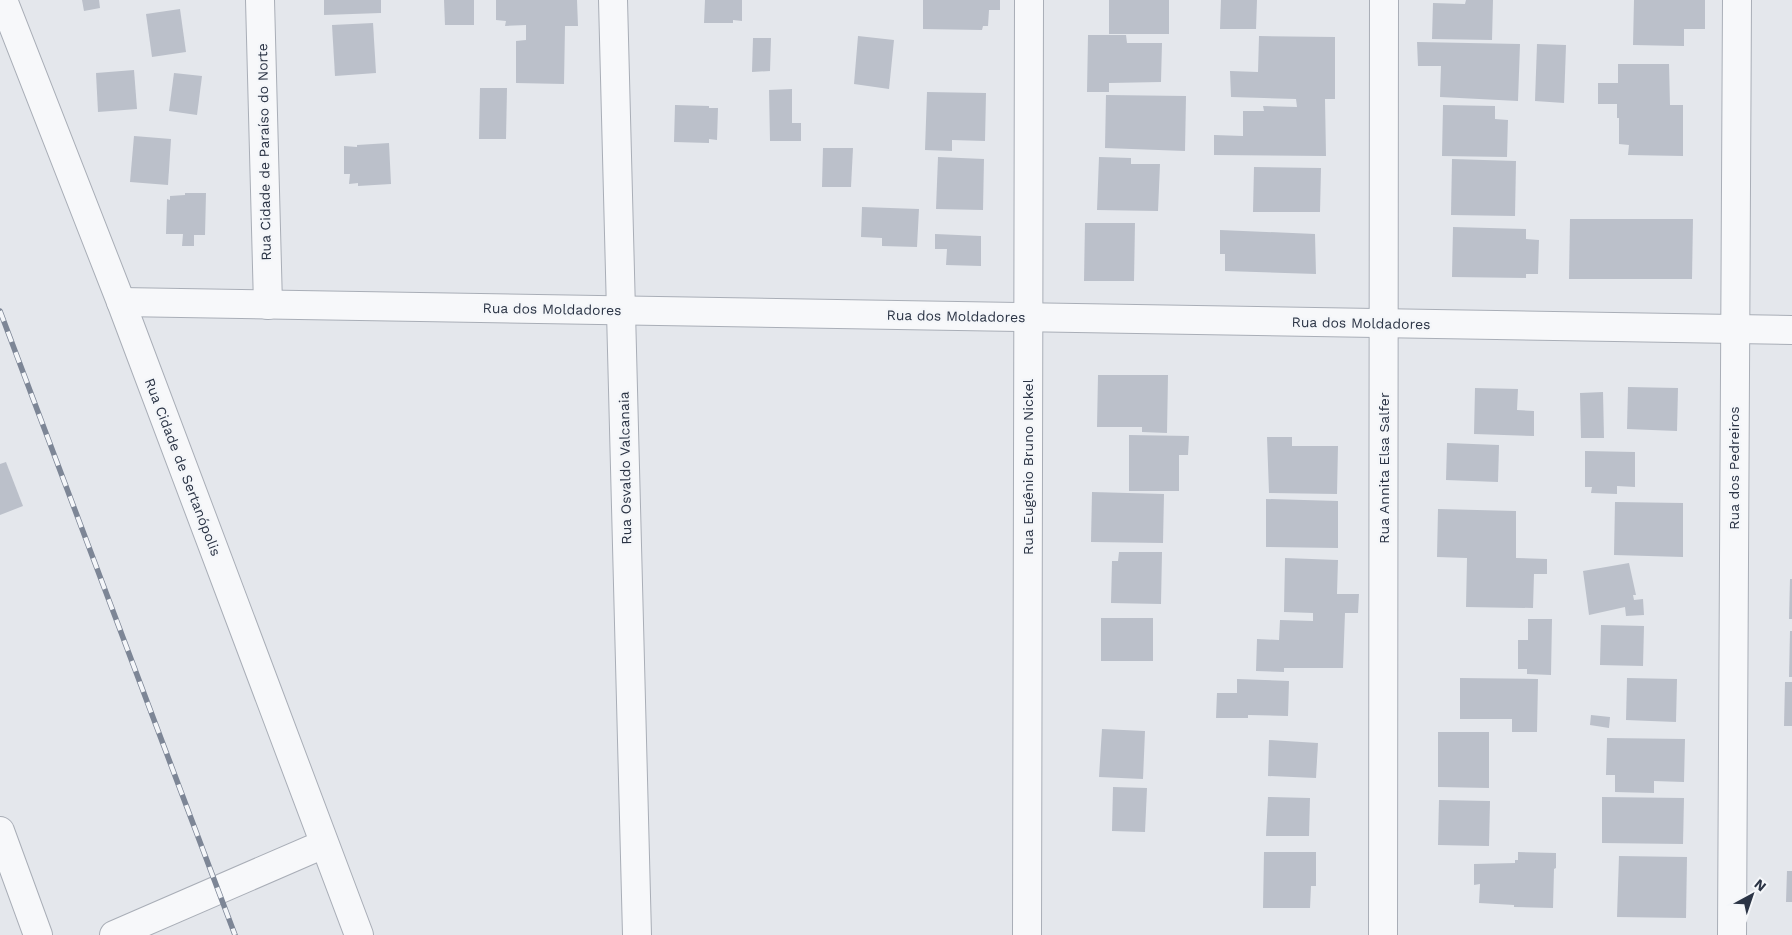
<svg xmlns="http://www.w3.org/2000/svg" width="1792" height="935" font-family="'Work Sans',sans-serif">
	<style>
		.building { fill: #bbc0ca }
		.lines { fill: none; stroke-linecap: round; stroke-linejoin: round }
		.minor-casing { stroke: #a9aeb7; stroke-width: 30 }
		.minor { stroke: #f7f8fa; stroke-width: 28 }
		.rail-casing { stroke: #7d8696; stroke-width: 5.5 }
		.rail { stroke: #f4f6f9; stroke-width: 4; stroke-dasharray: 11; stroke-linecap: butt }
		.labels { text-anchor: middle; stroke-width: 4.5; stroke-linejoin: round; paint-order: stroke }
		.street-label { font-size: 14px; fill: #2b3445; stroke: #f4f6f9 }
	</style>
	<rect width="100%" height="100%" fill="#e4e7ec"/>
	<g class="building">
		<polygon points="82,0 99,0 100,8 84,11"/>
		<polygon points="324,0 381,0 381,13 324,15"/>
		<polygon points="444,0 474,0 474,25 445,25"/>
		<polygon points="496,0 577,0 578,26 565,26 564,84 516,83 516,41 526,40 526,25 505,26 506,21 496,20"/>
		<polygon points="705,0 742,0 742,21 733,20 733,23 704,23"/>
		<polygon points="923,0 1000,0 1000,10 989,10 988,26 983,26 982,30 923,29"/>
		<rect x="1109" y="0" width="60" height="34"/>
		<polygon points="1221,0 1257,0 1256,29 1220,29"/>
		<polygon points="1466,0 1493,0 1492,40 1432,39 1433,3 1465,4"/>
		<polygon points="1634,0 1705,0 1705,29 1684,29 1684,46 1633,45"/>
		<polygon points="180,9 186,52 152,57 146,14"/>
		<polygon points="373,23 376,73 335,76 332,25"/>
		<polygon points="1088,35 1126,35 1127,43 1162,43 1161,82 1109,83 1109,92 1087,92"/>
		<polygon points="858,36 894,40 889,89 854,84"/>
		<polygon points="1259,36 1335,37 1335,99 1325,99 1326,156 1214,155 1214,135 1243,136 1243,111 1264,111 1263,106 1297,107 1296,99 1231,97 1230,71 1258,72"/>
		<polygon points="753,38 771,38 770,71 752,72"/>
		<polygon points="1417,42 1520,44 1518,101 1440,97 1441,66 1418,66"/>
		<polygon points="1537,44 1566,45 1564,103 1535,101"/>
		<polygon points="1618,64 1669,64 1670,105 1683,105 1683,156 1628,155 1629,145 1619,144 1619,118 1617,118 1617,104 1598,104 1598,83 1618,83"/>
		<polygon points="134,70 137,109 98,112 96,73"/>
		<polygon points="174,73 202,76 197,115 169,111"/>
		<polygon points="480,88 507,88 506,139 479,139"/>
		<polygon points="792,89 792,123 801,123 801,141 770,141 769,90"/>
		<polygon points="927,92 986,93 985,141 952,140 952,151 925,150"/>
		<polygon points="1106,95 1186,96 1185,151 1105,148"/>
		<polygon points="675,105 709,106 709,108 718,108 717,140 709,139 709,143 674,142"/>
		<polygon points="1443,105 1495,106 1495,119 1508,120 1507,157 1442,156"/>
		<polygon points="134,136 171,139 168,185 130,182"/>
		<polygon points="389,143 391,184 358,186 358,183 349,184 350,174 344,174 344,146 357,147 357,145"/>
		<polygon points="823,148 853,148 851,187 822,187"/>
		<polygon points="938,157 984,159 983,210 936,209"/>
		<polygon points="1099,157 1131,158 1131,164 1160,164 1158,211 1097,210"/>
		<polygon points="1452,159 1516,161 1515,216 1451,215"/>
		<polygon points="1254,167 1321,168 1320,212 1253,212"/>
		<polygon points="185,193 206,193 205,235 194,235 194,246 182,246 183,234 166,234 167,199 170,200 170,196 185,195"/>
		<polygon points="862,207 919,209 917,247 882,246 882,238 861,237"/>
		<polygon points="1570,219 1693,219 1692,279 1569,279"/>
		<polygon points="1085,223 1135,223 1134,281 1084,281"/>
		<polygon points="1453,227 1526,229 1526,239 1539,240 1538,274 1526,274 1526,278 1452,277"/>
		<polygon points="1220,230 1315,234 1316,274 1225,271 1225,254 1220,254"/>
		<polygon points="935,234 981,236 981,266 946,265 947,249 935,249"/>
		<polygon points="1098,375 1168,375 1167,433 1142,432 1142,427 1097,427"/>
		<polygon points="1628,387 1678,388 1677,431 1627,429"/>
		<polygon points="1475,388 1518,389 1517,410 1534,411 1534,436 1474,434"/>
		<polygon points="1603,392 1604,438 1581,438 1580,393"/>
		<polygon points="1129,435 1189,436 1188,455 1179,455 1179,491 1129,491"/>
		<polygon points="1267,437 1292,437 1292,446 1338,446 1337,494 1269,493"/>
		<polygon points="1447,443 1499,445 1498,482 1446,480"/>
		<polygon points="1585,451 1635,452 1635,487 1617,486 1617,494 1591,493 1592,487 1585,487"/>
		<polygon points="6,462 23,506 0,515 0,464"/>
		<polygon points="1092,492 1164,494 1163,543 1091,542"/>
		<polygon points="1266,499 1338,501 1338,548 1266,547"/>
		<polygon points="1615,502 1683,503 1683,557 1614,555"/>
		<polygon points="1438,509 1516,511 1516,558 1547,559 1547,574 1534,574 1533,608 1466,607 1467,558 1437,557"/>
		<polygon points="1119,552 1162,552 1161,604 1111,603 1112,561 1118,561"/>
		<polygon points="1285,558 1338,560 1337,594 1359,594 1358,613 1345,613 1343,668 1284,668 1284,672 1256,671 1257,639 1279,640 1280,620 1313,621 1313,613 1284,612"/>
		<polygon points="1629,563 1636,595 1633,595 1634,600 1643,599 1644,615 1626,616 1625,607 1589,615 1583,571"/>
		<polygon points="1790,579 1792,579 1792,619 1789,619"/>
		<rect x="1101" y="618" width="52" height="43"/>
		<polygon points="1528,619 1552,619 1551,675 1527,674 1527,669 1518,669 1518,640 1528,640"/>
		<polygon points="1601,625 1644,626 1643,666 1600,665"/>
		<polygon points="1790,631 1792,631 1792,677 1789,677"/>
		<polygon points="1460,678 1538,679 1537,732 1512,732 1512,719 1460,719"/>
		<polygon points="1627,678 1677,679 1676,722 1626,720"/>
		<polygon points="1237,679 1289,681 1288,716 1248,715 1248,718 1216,718 1217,693 1237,693"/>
		<polygon points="1785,682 1792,682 1792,726 1784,726"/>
		<polygon points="1591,715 1610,717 1609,728 1590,725"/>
		<polygon points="1102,729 1145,731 1143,779 1099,777"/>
		<polygon points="1438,732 1489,732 1489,788 1438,787"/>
		<polygon points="1607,738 1685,739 1684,782 1654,781 1654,793 1615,792 1615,775 1606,775"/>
		<polygon points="1269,740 1318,743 1316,778 1268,776"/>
		<polygon points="1113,787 1147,788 1145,832 1112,831"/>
		<polygon points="1268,797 1310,798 1309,836 1266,836"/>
		<polygon points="1602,797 1684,798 1683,844 1602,843"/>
		<polygon points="1439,800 1490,801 1489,846 1438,845"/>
		<polygon points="1264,852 1316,852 1316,886 1311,886 1310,908 1263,908"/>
		<polygon points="1518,852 1556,853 1556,868 1554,869 1553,908 1514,907 1514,905 1479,903 1480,884 1474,885 1474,864 1515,863 1515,860 1518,860"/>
		<polygon points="1619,856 1687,857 1686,918 1617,917"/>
		<polygon points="1787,871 1792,871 1792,902 1786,902"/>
	</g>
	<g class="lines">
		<g class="minor-casing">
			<g id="minor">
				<polyline points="3,0 121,302 359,935"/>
				<polyline points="260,0 268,305"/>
				<polyline points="613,0 637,935"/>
				<polyline points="121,302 1792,330"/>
				<polyline points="0,831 38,935"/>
				<polyline points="114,935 324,844"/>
				<polyline points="1027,935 1029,0"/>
				<polyline points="1383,935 1384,0"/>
				<polyline points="1732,935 1737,0"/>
			</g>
		</g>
		<use href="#minor" class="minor"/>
		<g class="rail-casing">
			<polyline id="rail" points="0,311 235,935"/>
		</g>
		<use href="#rail" class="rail"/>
	</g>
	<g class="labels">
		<g class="street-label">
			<text transform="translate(264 152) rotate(-91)" y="5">Rua Cidade de Paraíso do Norte</text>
			<text transform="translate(552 309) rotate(1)" y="5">Rua dos Moldadores</text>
			<text transform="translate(956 316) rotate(1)" y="5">Rua dos Moldadores</text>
			<text transform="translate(1361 323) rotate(1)" y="5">Rua dos Moldadores</text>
			<text transform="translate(183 467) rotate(69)" y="5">Rua Cidade de Sertanópolis</text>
			<text transform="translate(1028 467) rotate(-90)" y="5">Rua Eugênio Bruno Nickel</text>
			<text transform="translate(625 468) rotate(-91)" y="5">Rua Osvaldo Valcanaia</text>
			<text transform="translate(1384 468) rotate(-90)" y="5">Rua Annita Elsa Salfer</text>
			<text transform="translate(1734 468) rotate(-90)" y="5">Rua dos Pedreiros</text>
		</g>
	</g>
	<g transform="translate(1752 895) rotate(40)" stroke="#f4f6f9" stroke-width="4" paint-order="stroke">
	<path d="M0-4L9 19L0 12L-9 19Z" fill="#2b3445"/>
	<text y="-8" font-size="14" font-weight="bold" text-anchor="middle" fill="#2b3445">N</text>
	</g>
</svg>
